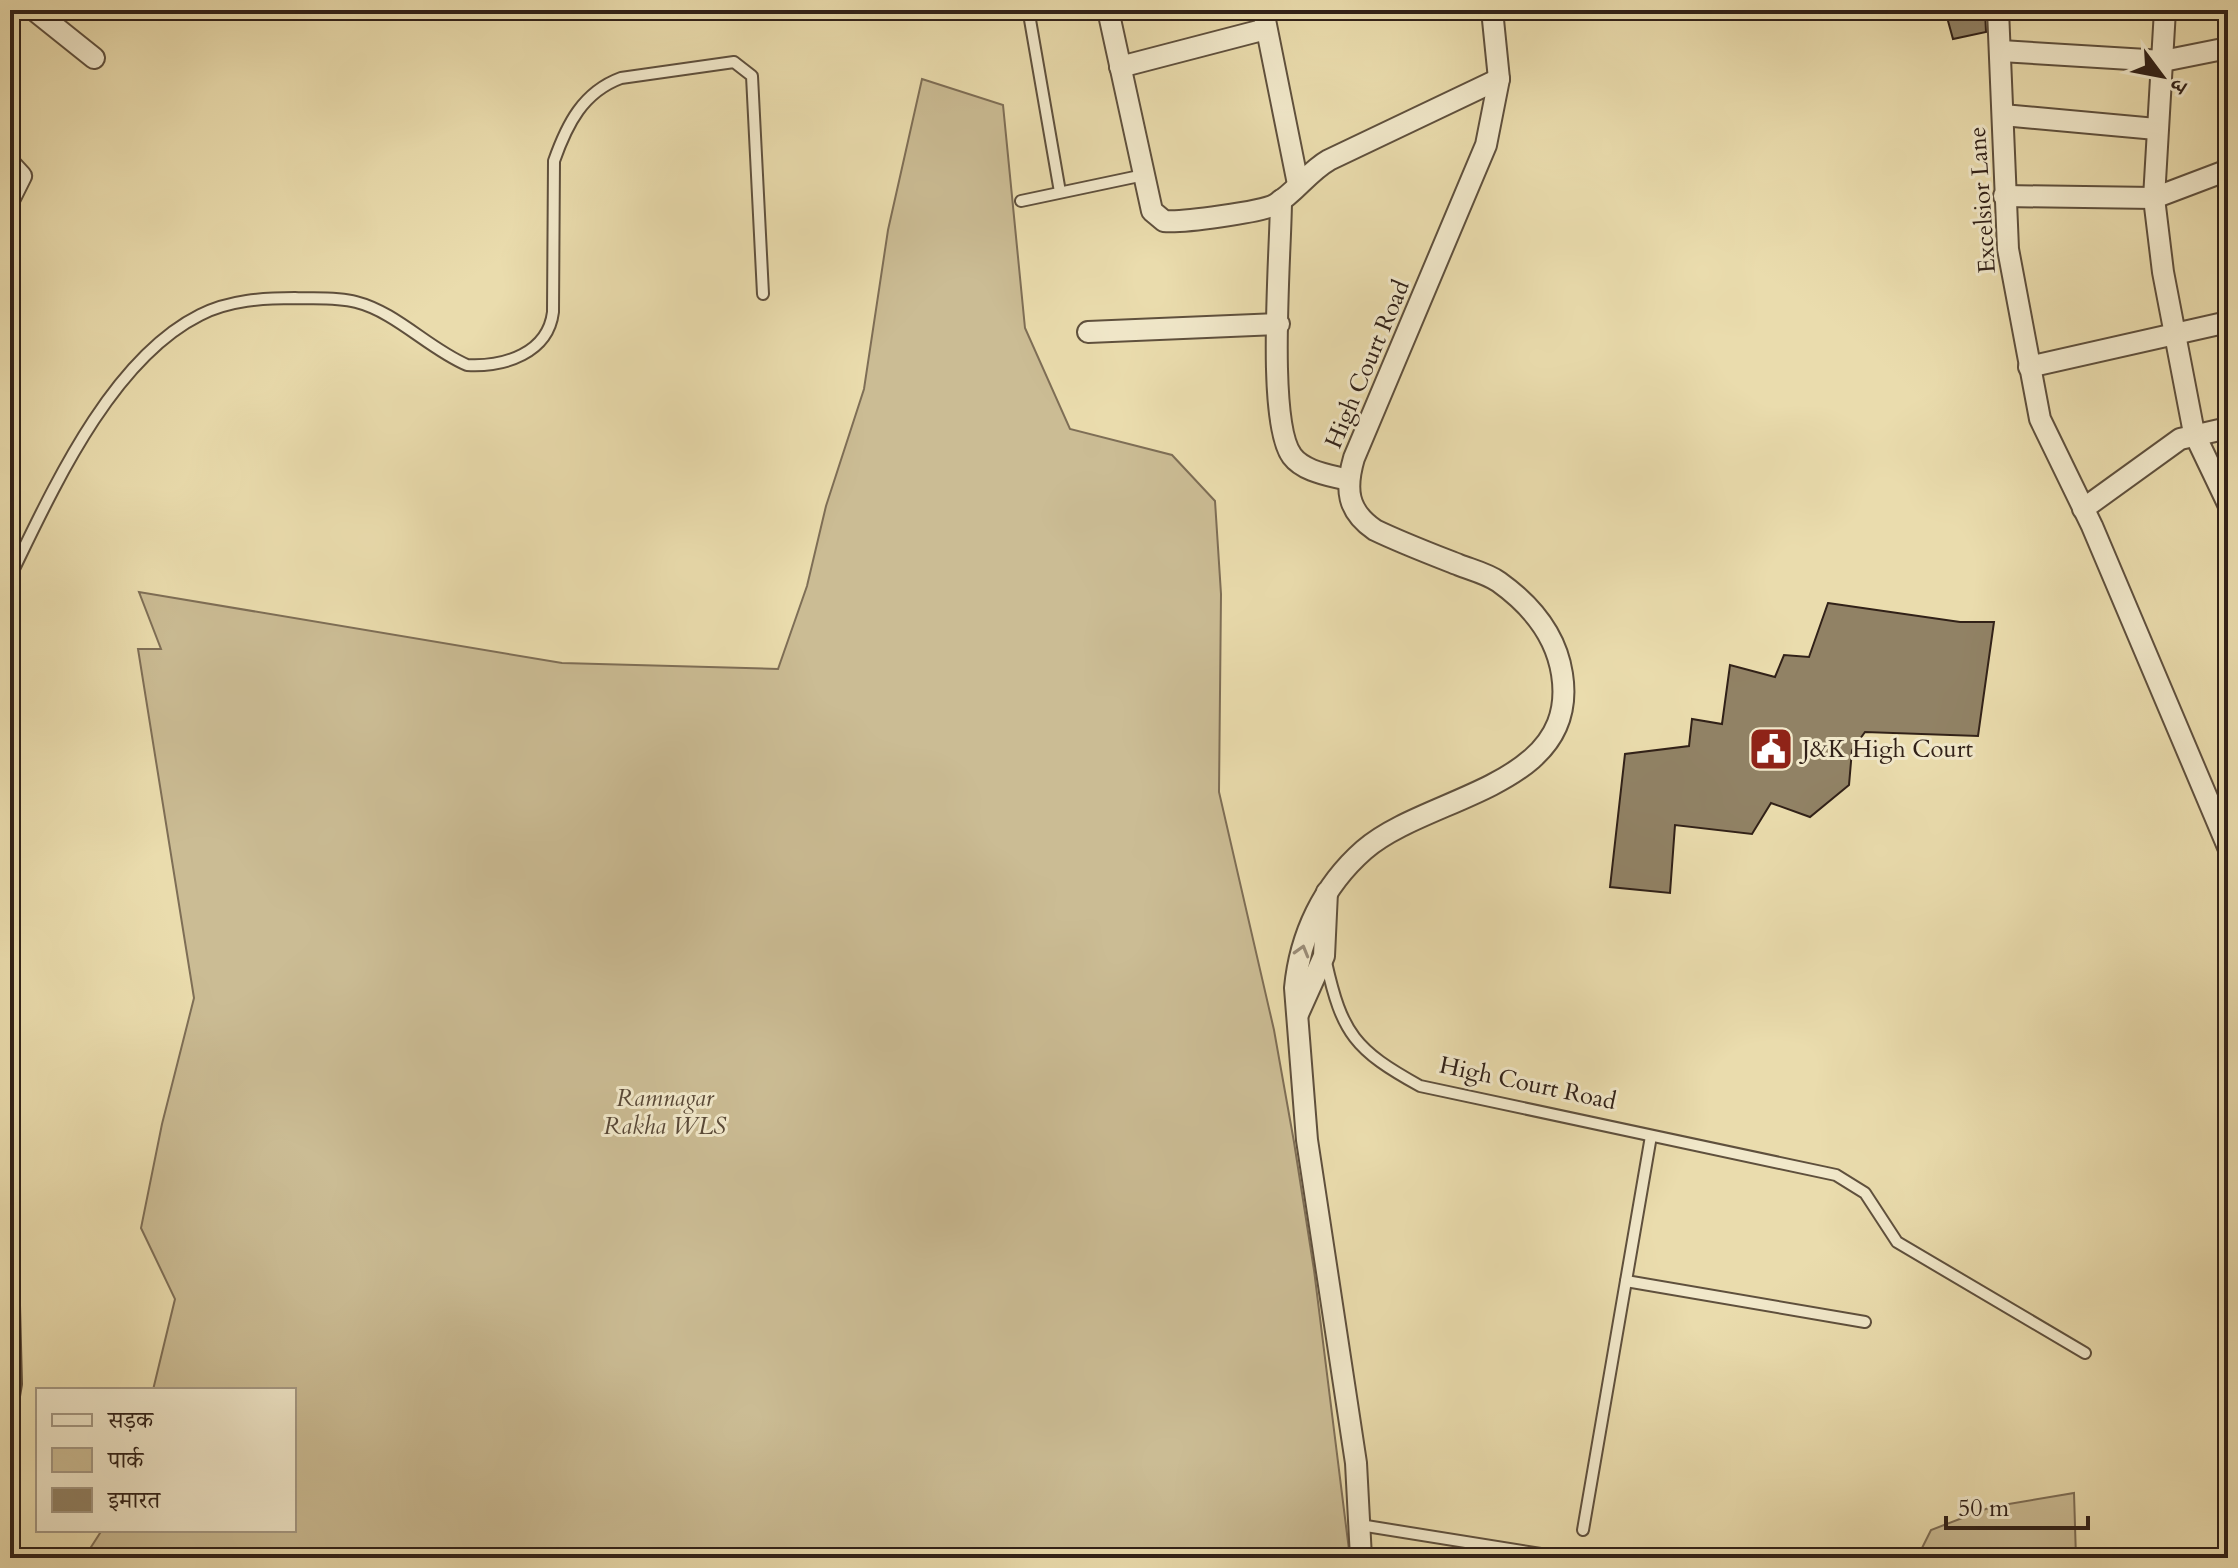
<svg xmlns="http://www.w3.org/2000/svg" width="2238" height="1568" font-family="Cardo,'Noto Serif Devanagari',serif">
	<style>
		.green { fill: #cbbc94; stroke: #7e6e56; stroke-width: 2 }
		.building { fill: #918265; stroke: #312118; stroke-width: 2 }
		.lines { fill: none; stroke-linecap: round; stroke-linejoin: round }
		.lane-casing { stroke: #5f503d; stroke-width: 14 }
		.street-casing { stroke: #5f503d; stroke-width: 24 }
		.lane { stroke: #f1e8ca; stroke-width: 10 }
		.street { stroke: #f1e8ca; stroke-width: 20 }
		.oneway { stroke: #9b8e7a }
		.labels { text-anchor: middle; stroke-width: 6; stroke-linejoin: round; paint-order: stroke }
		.street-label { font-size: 24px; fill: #312118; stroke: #f1e8ca }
		.poi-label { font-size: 24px; fill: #312118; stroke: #f1e8ca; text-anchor: start }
		.park-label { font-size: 24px; font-style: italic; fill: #584837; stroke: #f1e8ca }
	</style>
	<rect width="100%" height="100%" fill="#eadcad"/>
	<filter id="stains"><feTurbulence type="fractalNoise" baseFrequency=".0025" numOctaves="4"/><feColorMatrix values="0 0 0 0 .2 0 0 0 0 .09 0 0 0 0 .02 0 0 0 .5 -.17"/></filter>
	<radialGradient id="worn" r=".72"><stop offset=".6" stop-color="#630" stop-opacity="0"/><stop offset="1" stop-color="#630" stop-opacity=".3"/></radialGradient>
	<g class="green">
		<polygon points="922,79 1003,105 1025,328 1070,429 1172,455 1215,501 1221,594 1219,792 1274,1030 1294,1142 1314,1270 1350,1558 84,1558 102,1530 294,1530 294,1390 153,1390 175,1299 141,1228 162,1124 194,998 138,649 161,649 139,592 562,663 778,669 807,586 826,506 864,389 888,230"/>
		<polygon points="2074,1493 2076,1558 1917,1558 1931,1530 1991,1507"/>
	</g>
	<g class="building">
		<polygon points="1945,10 1985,10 1986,32 1953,39"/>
		<polygon points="1828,603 1960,622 1994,622 1978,736 1865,732 1852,750 1849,785 1810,817 1771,803 1752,834 1675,825 1670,893 1610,887 1625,754 1689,746 1692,719 1722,724 1730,665 1775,677 1784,655 1809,657"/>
	</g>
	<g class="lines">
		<g class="lane-casing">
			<g id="lane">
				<polyline points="1029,14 1060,192"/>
				<polyline points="1021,201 1144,175"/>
				<path d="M10,577C52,491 110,360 200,315C229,300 264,298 295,298C315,299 336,297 356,302C396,312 429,349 467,365C505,367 548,353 553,312L554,161C567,124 583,92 621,78L734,62L752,76L763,294"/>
				<path d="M1326,962C1342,1034 1355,1050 1420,1086L1836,1175L1865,1193L1897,1242L2085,1353"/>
				<polyline points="10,1149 16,1384 10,1420"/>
				<polyline points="1626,1281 1865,1322"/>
				<polyline points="1360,1525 1566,1558"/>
				<polyline points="1583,1530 1651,1136"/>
			</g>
		</g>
		<g class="street-casing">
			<g id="street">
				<polyline points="34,10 94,58"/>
				<path d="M1108,10L1152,211L1164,221C1180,223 1263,212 1276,204C1296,192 1308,172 1329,160L1499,79"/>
				<polyline points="1263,10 1298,184"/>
				<polyline points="1998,10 2008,249 2040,419 2092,526 2228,847"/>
				<polyline points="2165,10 2154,198 2163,272 2194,433 2228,504"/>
				<polyline points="2001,51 2163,61 2228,48"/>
				<polyline points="1120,67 1266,29"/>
				<polyline points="2003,115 2156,129"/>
				<polyline points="10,164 21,176 10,198"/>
				<polyline points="2004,196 2154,198 2228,170"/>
				<path d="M1281,200C1281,250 1266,421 1292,456C1304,472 1330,475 1348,480"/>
				<polyline points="1088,332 1279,324"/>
				<polyline points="2029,367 2228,322"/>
				<polyline points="2083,509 2180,439 2228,428"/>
				<polyline points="1298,1014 1324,956 1327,892"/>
				<path d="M1361,1558L1356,1463L1307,1140L1295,988C1300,935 1323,886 1364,850C1427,795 1580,788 1562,674C1556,635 1531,605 1499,582C1488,574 1472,570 1459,565C1431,554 1402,543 1375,530C1347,511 1345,489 1354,458L1486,145L1499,79L1492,10"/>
			</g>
		</g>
		<use href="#lane" class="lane"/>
		<use href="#street" class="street"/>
	</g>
	<defs><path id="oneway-chevron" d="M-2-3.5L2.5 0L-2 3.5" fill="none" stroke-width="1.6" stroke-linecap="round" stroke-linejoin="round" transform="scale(2)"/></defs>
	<use class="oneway" href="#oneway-chevron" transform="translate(1302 951) rotate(-74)"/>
	<defs>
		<g id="civic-square" transform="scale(2.3)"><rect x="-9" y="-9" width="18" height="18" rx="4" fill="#8f2418" stroke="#f1e8ca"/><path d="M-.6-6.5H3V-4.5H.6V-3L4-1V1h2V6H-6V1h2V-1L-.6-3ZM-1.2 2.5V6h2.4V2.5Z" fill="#fff"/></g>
	</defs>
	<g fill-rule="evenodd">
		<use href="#civic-square" x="1771" y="749"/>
	</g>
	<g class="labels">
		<g class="street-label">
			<text transform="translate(1982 200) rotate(-94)" y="8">Excelsior Lane</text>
			<text transform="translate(1367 364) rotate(-67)" y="8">High Court Road</text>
			<text transform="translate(1528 1083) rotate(12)" y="8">High Court Road</text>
		</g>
		<g class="poi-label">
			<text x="1802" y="757">J&amp;K High Court</text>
		</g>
		<g class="park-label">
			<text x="665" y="1106">Ramnagar<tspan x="665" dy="28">Rakha WLS</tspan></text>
		</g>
	</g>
	<rect width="2238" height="1568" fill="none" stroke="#eadcad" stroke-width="40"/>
	<rect x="12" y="12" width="2214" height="1544" fill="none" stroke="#312118" stroke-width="4"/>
	<rect x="20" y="20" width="2198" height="1528" fill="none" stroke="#312118" stroke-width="2"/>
	<rect x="36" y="1388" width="260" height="144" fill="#f1e8ca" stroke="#a49883" stroke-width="2"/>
	<rect x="52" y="1414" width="40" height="12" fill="#f1e8ca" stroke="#a49883" stroke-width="2"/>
	<text x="108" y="1428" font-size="24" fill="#312118">सड़क</text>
	<rect x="52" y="1448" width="40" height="24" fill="#cbbc94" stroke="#a49883" stroke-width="2"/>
	<text x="108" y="1468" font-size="24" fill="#312118">पार्क</text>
	<rect x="52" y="1488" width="40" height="24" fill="#918265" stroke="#a49883" stroke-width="2"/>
	<text x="108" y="1508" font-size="24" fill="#312118">इमारत</text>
	<g transform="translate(2162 76) rotate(122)" stroke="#f1e8ca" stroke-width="6" paint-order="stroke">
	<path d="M0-6L14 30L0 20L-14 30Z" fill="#312118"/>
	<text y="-12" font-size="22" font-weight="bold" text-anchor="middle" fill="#312118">उ</text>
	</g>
	<path d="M1946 1516v12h142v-12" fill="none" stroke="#312118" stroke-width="4"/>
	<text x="1958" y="1516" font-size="24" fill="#312118" stroke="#f1e8ca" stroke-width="6" paint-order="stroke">50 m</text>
	<rect width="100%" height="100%" filter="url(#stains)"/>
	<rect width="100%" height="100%" fill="url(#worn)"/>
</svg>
